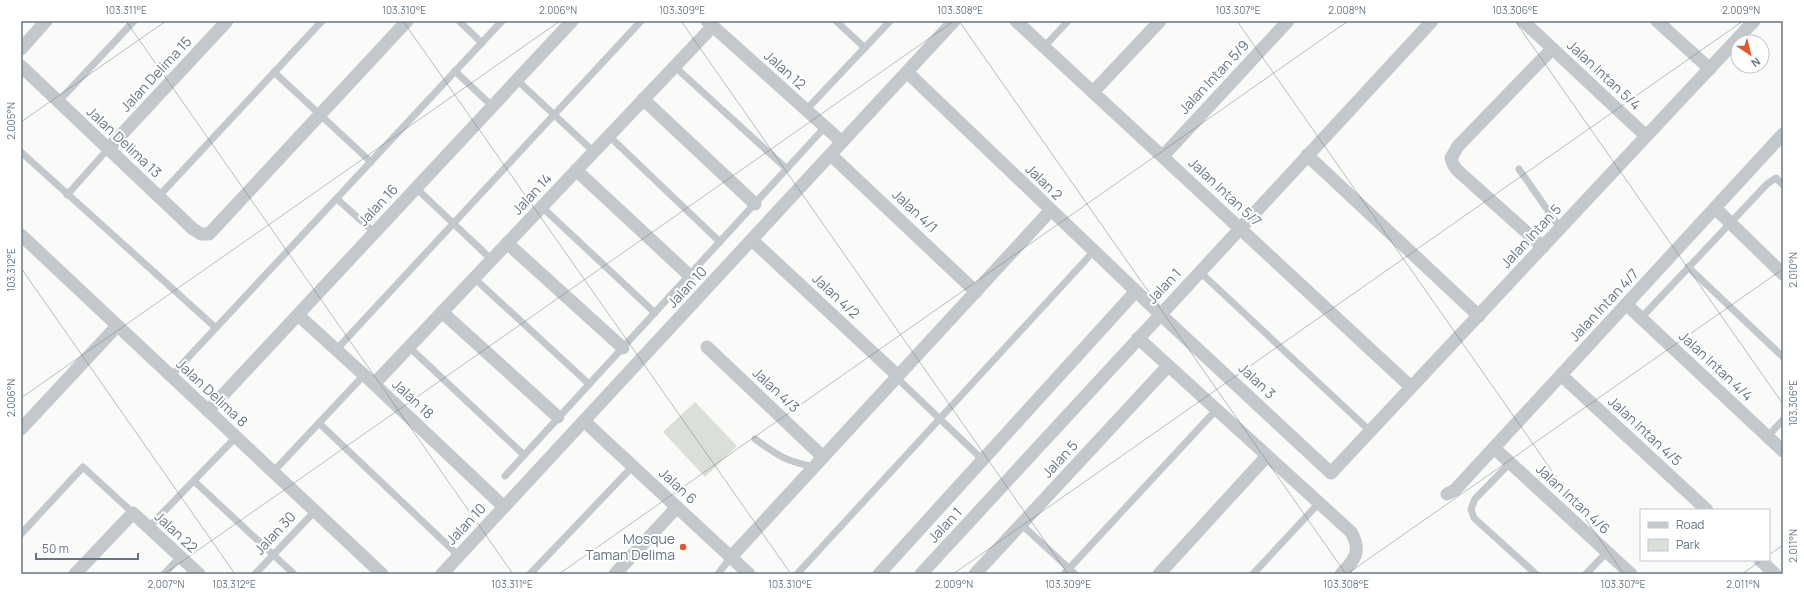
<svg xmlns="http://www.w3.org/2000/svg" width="1804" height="595" font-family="Manrope,sans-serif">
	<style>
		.green { fill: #dadfd7 }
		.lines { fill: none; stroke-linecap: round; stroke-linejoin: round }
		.service { stroke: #c3c8cc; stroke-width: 7 }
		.minor { stroke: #c3c8cc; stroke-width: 13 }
		.ticks { fill: none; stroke: #657683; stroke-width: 1; stroke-opacity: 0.45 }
		.poi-dot { fill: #e4572e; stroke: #fff; stroke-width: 1.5 }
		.labels { text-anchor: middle; stroke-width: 4; stroke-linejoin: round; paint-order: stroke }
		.street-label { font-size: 14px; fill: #657683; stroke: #fff }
		.poi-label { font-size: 14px; fill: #657683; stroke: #fff; text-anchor: end }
		.neatline { fill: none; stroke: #657683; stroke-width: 1.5 }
		.ticks-label { font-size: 10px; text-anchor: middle; fill: #657683 }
	</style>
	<rect width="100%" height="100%" fill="#fafaf8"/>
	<polygon class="green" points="695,402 737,446 705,477 663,432"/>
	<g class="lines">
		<g class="service">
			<polyline points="459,21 482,43"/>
			<polyline points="836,21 865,48"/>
			<polyline points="1044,47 1068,21"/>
			<polyline points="674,66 787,169"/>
			<polyline points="455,71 492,106"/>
			<polyline points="274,72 371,162"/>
			<polyline points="517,80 594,152"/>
			<polyline points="58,102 134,21"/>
			<polyline points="806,110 890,21"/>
			<polyline points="609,136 720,242"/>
			<polyline points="21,152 216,328"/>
			<polyline points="1519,169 1560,228"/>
			<polyline points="416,188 492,260"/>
			<polyline points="67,195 108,149"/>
			<polyline points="159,196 322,21"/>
			<polyline points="337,199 375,233"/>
			<polyline points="542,207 655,313"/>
			<polyline points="1688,267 1783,357"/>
			<polyline points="1199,271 1370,431"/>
			<polyline points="474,278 589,384"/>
			<polyline points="1641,318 1767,184 1776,178 1783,185"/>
			<polyline points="409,347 524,455"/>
			<polyline points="336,350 641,21"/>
			<polyline points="171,376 502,21"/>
			<polyline points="897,378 983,460"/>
			<polyline points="319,423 459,556"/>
			<polyline points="1767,437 1783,420"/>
			<path d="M755,439C778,456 786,461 814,467"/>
			<polyline points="1510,463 1475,499 1471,509 1474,518 1536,574"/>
			<polyline points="273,472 364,375"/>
			<polyline points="505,476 825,127"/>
			<polyline points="194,481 294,574"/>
			<polyline points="1021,524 1075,574"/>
			<polyline points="148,528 236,437"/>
			<polyline points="21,534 83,467 133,513"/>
			<polyline points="164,574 180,557"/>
			<polyline points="255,574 315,511"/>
			<polyline points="530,574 633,466"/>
			<polyline points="718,574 731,557"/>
			<polyline points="797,574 1094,251"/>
			<polyline points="1064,574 1216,410"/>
			<polyline points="1253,574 1319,503"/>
			<polyline points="1586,574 1607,552"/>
		</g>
		<g class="minor">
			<polyline points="707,21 842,142"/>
			<polyline points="1016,21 1411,387"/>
			<polyline points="1523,21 1646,136"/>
			<polyline points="1657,21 1710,69"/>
			<polyline points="21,49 46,21"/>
			<polyline points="21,66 193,229 201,234 209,234 407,21"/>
			<polyline points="907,72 1160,314 1331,473 1754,21"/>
			<polyline points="1093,92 1160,21"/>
			<polyline points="643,99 755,204"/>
			<polyline points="108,149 227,21"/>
			<polyline points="831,155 976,292"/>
			<polyline points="1307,155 1479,316"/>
			<polyline points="1163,156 1288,21"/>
			<polyline points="576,170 689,275"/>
			<polyline points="1715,208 1783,274"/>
			<polyline points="21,235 382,574"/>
			<polyline points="752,240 898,376"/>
			<polyline points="507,243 623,348"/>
			<polyline points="1543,247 1457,170 1453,164 1451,158 1458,146 1552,49"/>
			<polyline points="1626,304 1783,451"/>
			<polyline points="442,312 558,417"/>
			<polyline points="298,315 374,384 504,507"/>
			<path d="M1138,338L1351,532C1362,551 1355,560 1341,574"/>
			<polyline points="707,347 823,457"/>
			<polyline points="1561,375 1707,510"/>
			<polyline points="374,384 713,26"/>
			<polyline points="208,411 572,21"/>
			<polyline points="584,421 749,574"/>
			<polyline points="21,429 117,326"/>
			<polyline points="1494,448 1631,574"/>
			<polyline points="1447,494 1455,490 1783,134"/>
			<polyline points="731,557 1051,210"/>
			<polyline points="1760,560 1775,574"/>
			<polyline points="75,574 133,513 199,574"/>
			<polyline points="442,574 954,21"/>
			<polyline points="615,574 677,507"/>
			<polyline points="879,574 1136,291"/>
			<polyline points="921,574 1432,21"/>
			<polyline points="975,574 1168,366"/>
			<polyline points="1159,574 1267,456"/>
		</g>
	</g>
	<path class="ticks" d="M126,21L513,574M403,21L791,574M681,21L1068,574M959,21L1346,574M1237,21L1624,574M1515,21L1783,404M21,122L166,21M21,268L235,574M21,398L560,21M1769,555L1783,545M164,574L954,21M559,574L1348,21M953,574L1743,21M1347,574L1783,269M1742,574L1762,560"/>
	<circle class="poi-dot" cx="683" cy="547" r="4"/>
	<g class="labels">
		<g class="street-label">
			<text transform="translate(785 70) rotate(42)" y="5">Jalan 12</text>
			<text transform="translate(156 74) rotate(-47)" y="5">Jalan Delima 15</text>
			<text transform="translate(1604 75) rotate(43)" y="5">Jalan Intan 5/4</text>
			<text transform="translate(1214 77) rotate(-47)" y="5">Jalan Intan 5/9</text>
			<text transform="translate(124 142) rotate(43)" y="5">Jalan Delima 13</text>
			<text transform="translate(1044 182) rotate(44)" y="5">Jalan 2</text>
			<text transform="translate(1225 192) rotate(43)" y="5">Jalan Intan 5/7</text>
			<text transform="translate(532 194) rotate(-47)" y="5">Jalan 14</text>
			<text transform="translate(378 205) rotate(-47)" y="5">Jalan 16</text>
			<text transform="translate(915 211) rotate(43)" y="5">Jalan 4/1</text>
			<text transform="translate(1531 236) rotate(-47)" y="5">Jalan Intan 5</text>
			<text transform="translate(1164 286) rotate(-47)" y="5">Jalan 1</text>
			<text transform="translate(687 287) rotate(-47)" y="5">Jalan 10</text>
			<text transform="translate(836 296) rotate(43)" y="5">Jalan 4/2</text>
			<text transform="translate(1604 305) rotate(-47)" y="5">Jalan Intan 4/7</text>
			<text transform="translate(1716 366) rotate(43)" y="5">Jalan Intan 4/4</text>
			<text transform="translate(1257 381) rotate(43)" y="5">Jalan 3</text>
			<text transform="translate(776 390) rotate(43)" y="5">Jalan 4/3</text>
			<text transform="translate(212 393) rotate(43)" y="5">Jalan Delima 8</text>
			<text transform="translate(413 399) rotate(43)" y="5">Jalan 18</text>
			<text transform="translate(1645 431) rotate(43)" y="5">Jalan Intan 4/5</text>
			<text transform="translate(1060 459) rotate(-47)" y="5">Jalan 5</text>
			<text transform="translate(678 486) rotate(43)" y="5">Jalan 6</text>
			<text transform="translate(1573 499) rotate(43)" y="5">Jalan Intan 4/6</text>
			<text transform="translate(466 524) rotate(-47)" y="5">Jalan 10</text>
			<text transform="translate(945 525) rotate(-47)" y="5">Jalan 1</text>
			<text transform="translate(176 532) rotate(43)" y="5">Jalan 22</text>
			<text transform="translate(275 533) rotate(-47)" y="5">Jalan 30</text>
		</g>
		<g class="poi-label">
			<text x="675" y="544">Mosque<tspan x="675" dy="16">Taman Delima</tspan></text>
		</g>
	</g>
	<rect width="1804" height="595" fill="none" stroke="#ffffff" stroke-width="44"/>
	<rect x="1640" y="509" width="130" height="52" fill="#ffffff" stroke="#c1c8cd"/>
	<rect x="1648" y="522" width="20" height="6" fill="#c3c8cc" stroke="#c1c8cd"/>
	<text x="1676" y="529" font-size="12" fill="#657683">Road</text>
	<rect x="1648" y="539" width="20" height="12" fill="#dadfd7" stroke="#c1c8cd"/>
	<text x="1676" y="549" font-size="12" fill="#657683">Park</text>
	<g transform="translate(1750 54) rotate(145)"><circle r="19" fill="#ffffff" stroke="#c1c8cd"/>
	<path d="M0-3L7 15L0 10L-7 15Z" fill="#e4572e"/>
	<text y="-6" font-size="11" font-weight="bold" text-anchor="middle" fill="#657683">N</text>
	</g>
	<path d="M36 553v6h102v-6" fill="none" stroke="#657683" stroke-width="2"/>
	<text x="42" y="553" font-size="12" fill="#657683" stroke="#ffffff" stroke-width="3" paint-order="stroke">50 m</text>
	<rect x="22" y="22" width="1760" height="551" class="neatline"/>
	<g class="ticks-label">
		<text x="126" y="14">103.311°E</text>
		<text x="404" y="14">103.310°E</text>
		<text x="558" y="14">2.006°N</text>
		<text x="682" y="14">103.309°E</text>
		<text x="960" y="14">103.308°E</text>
		<text x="1238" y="14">103.307°E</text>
		<text x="1347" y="14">2.008°N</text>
		<text x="1515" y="14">103.306°E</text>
		<text x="1741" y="14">2.009°N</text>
		<text transform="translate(11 121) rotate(-90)" y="4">2.005°N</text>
		<text transform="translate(1793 270) rotate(-90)" y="4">2.010°N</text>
		<text transform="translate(11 270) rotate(-90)" y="4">103.312°E</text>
		<text transform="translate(11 398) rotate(-90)" y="4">2.006°N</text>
		<text transform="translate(1793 403) rotate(-90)" y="4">103.306°E</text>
		<text transform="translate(1793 546) rotate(-90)" y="4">2.011°N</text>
		<text x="166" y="588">2.007°N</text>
		<text x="234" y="588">103.312°E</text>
		<text x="512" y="588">103.311°E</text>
		<text x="790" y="588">103.310°E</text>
		<text x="954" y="588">2.009°N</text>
		<text x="1068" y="588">103.309°E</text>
		<text x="1346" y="588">103.308°E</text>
		<text x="1623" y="588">103.307°E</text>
		<text x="1743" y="588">2.011°N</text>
	</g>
</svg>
